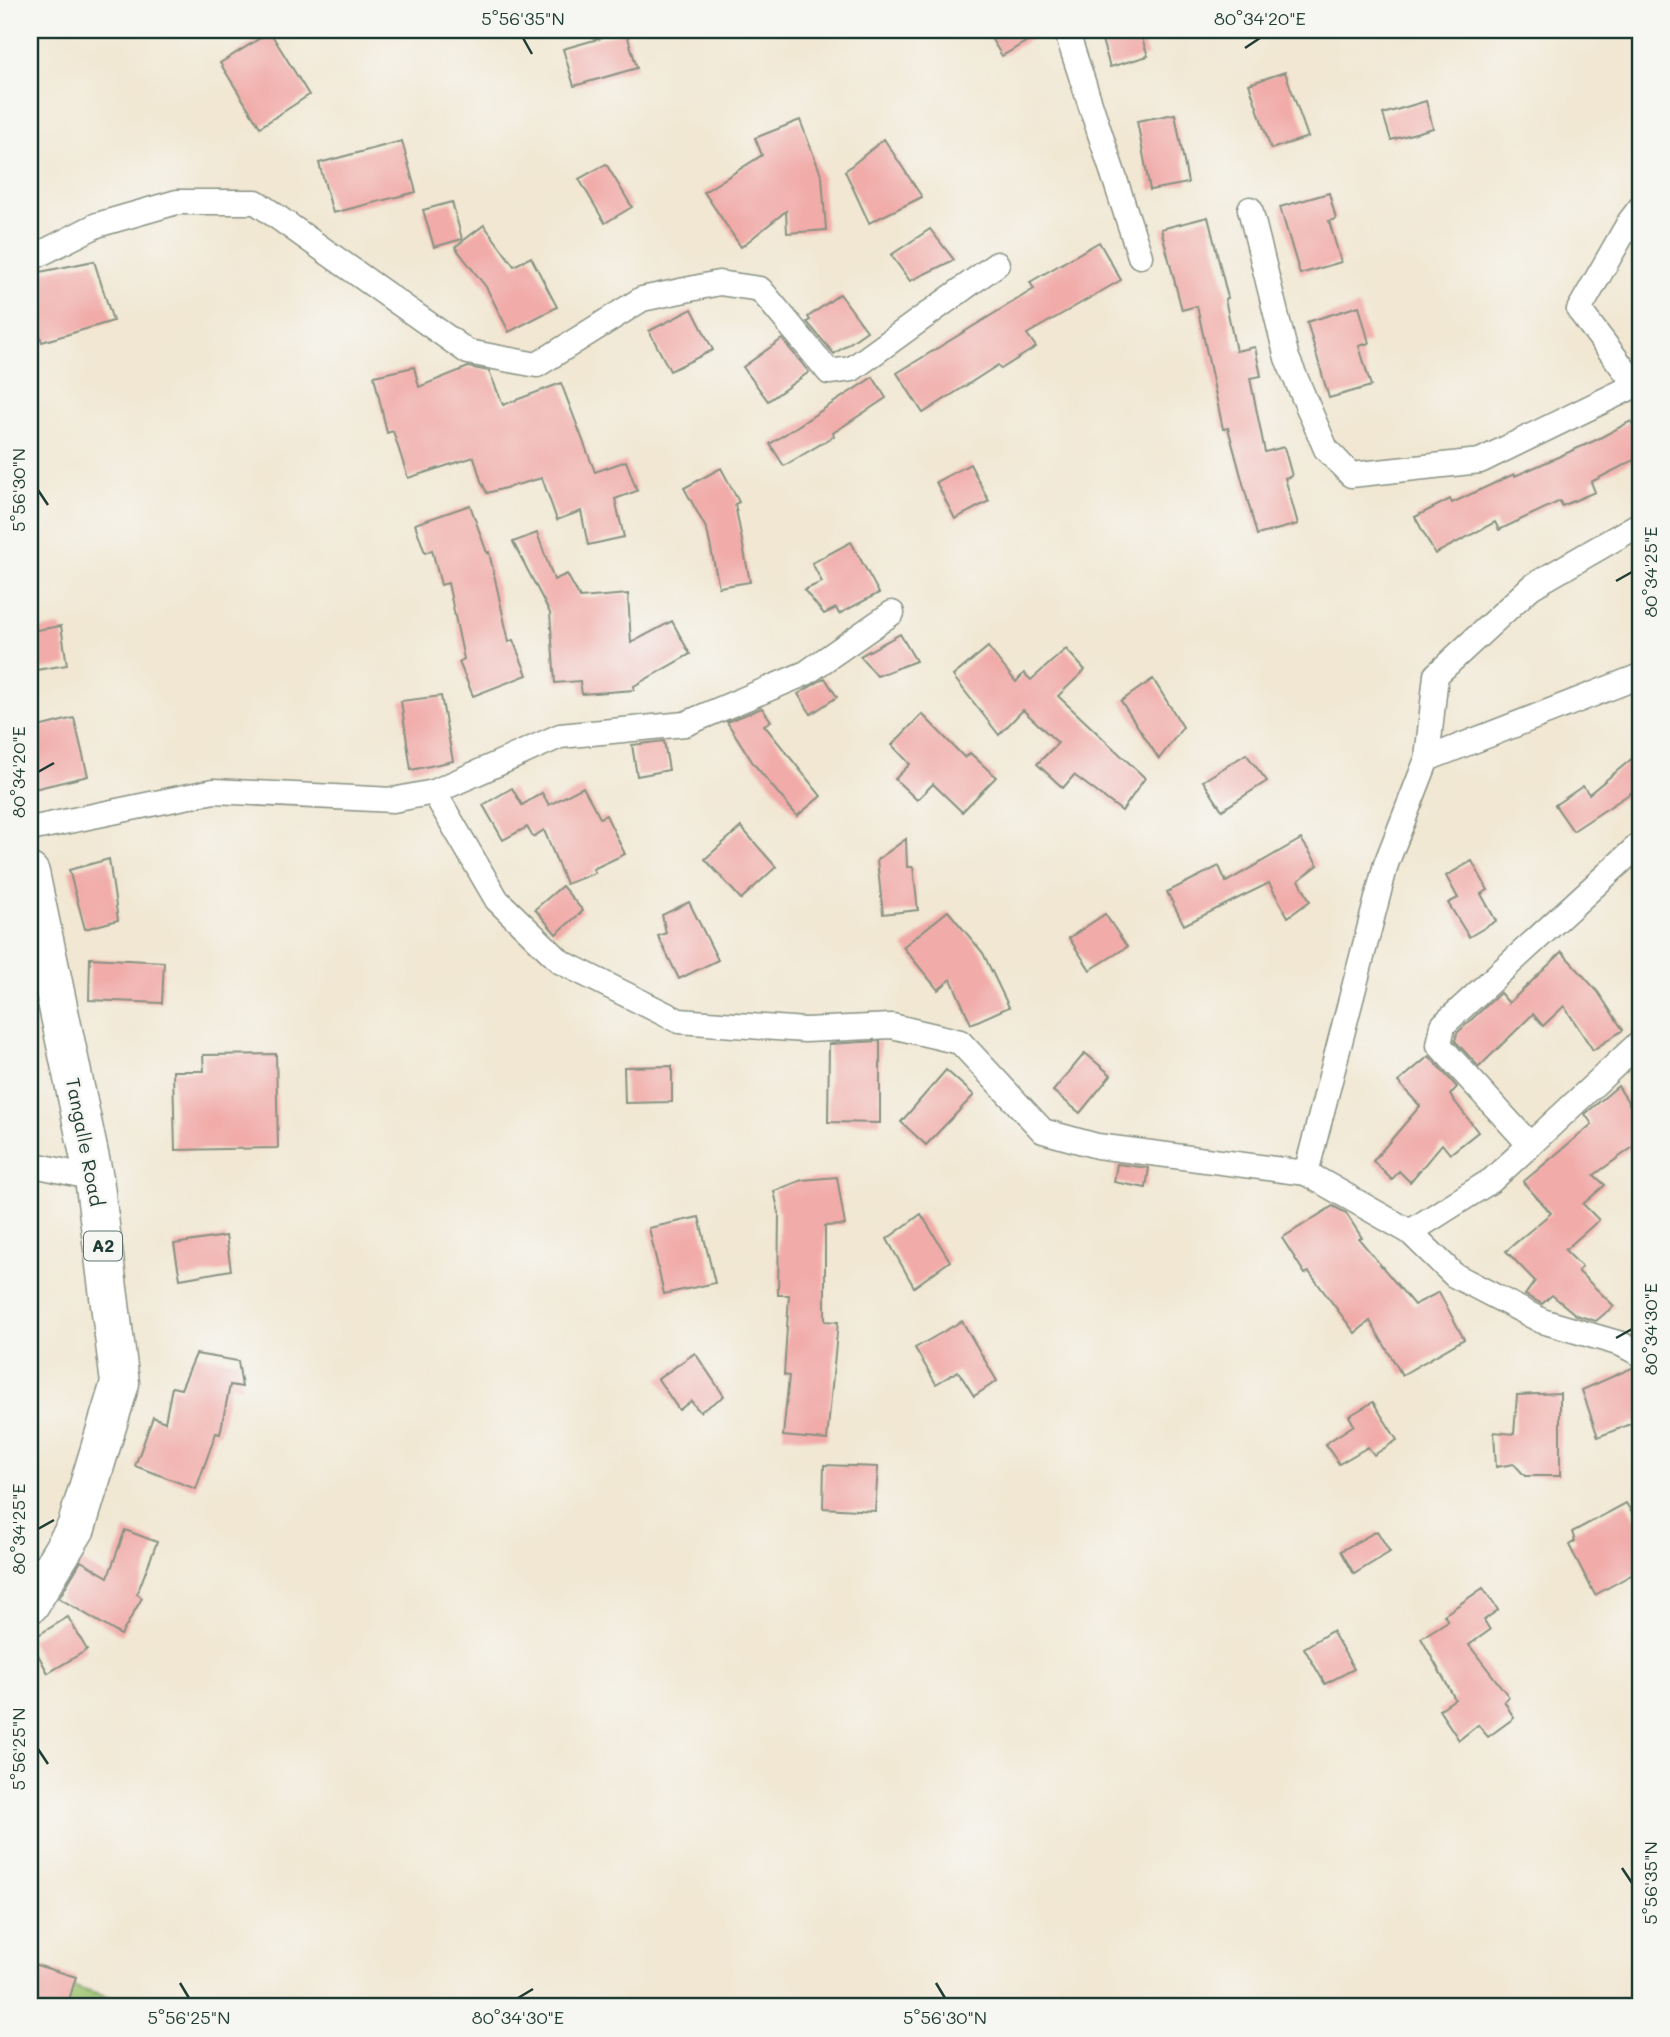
<svg xmlns="http://www.w3.org/2000/svg" width="1670" height="2037" font-family="Mali,sans-serif">
	<style>
		.green { fill: #9bc36e; stroke: #5d8051; stroke-width: 2 }
		.building { fill: #f1aca9 }
		.lines { fill: none; stroke-linecap: round; stroke-linejoin: round }
		.street-casing { stroke: #889283; stroke-width: 27 }
		.highway-casing { stroke: #889283; stroke-width: 41 }
		.street { stroke: #fff; stroke-width: 24 }
		.highway { stroke: #fff; stroke-width: 38 }
		.ticks { fill: none; stroke: #1f3d34; stroke-width: 2.5 }
		.labels { text-anchor: middle; stroke-width: 5; stroke-linejoin: round; paint-order: stroke }
		.shield { fill: #f6f6f2; stroke: #60746d; stroke-width: 2 }
		.shield-label { font-size: 18px; font-weight: bold; fill: #1f3d34 }
		.street-label { font-size: 19px; fill: #1f3d34; stroke: #f6f6f2 }
		.neatline { fill: none; stroke: #1f3d34; stroke-width: 2.5 }
		.ticks-label { font-size: 18px; text-anchor: middle; fill: #1f3d34 }
	</style>
	<rect width="100%" height="100%" fill="#f6f6f2"/>
	<filter id="ink" filterUnits="userSpaceOnUse"><feTurbulence type="fractalNoise" baseFrequency=".0143" numOctaves="2"/><feDisplacementMap in="SourceGraphic" scale="14" xChannelSelector="R" yChannelSelector="G"/><feConvolveMatrix kernelMatrix="1 2 1 2 8 2 1 2 1" color-interpolation-filters="sRGB"/></filter>
	<filter id="wash" filterUnits="userSpaceOnUse"><feTurbulence type="fractalNoise" baseFrequency=".00686" numOctaves="4" result="noise"/><feDisplacementMap in="SourceGraphic" scale="28" xChannelSelector="R" yChannelSelector="G"/><feGaussianBlur stdDeviation="1.57" result="paint"/><feColorMatrix in="noise" values="0 0 0 0 0 0 0 0 0 0 0 0 0 0 0 0 0 1.4 0 .05"/><feComposite in="paint" operator="in"/></filter>
	<g filter="url(#wash)">
		<rect width="100%" height="100%" fill="#f1e7d2"/>
		<polygon class="green" points="30,1973 137,2007 30,2007"/>
		<g id="blocks">
			<g class="building">
				<polygon points="986,30 1046,30 1002,56"/>
				<polygon points="1099,30 1139,30 1148,56 1110,67"/>
				<polygon points="626,31 637,68 574,86 563,49"/>
				<polygon points="270,32 309,95 260,127 220,63"/>
				<polygon points="1285,72 1308,137 1271,149 1249,84"/>
				<polygon points="1426,101 1433,128 1391,140 1383,114"/>
				<polygon points="1175,114 1188,183 1150,190 1137,121"/>
				<polygon points="800,120 822,177 826,230 787,233 786,211 741,247 704,192 762,155 755,138"/>
				<polygon points="884,139 922,197 869,223 845,171"/>
				<polygon points="402,141 416,192 333,213 319,163"/>
				<polygon points="606,164 632,207 605,223 579,179"/>
				<polygon points="1329,193 1336,219 1329,221 1341,262 1300,274 1280,207"/>
				<polygon points="452,202 462,239 434,247 423,210"/>
				<polygon points="1208,217 1228,298 1225,299 1236,351 1255,347 1261,376 1250,378 1265,452 1284,447 1292,476 1285,478 1298,524 1257,535 1228,428 1223,429 1197,306 1182,310 1161,229"/>
				<polygon points="484,225 514,266 531,257 557,307 509,332 486,287 455,247"/>
				<polygon points="930,229 954,260 910,281 891,255"/>
				<polygon points="1099,242 1121,280 1027,334 1036,347 1001,369 998,365 923,413 897,373 1034,289 1030,282"/>
				<polygon points="94,261 113,321 42,342 30,307 30,274"/>
				<polygon points="840,294 867,331 834,354 807,322 810,320 808,317"/>
				<polygon points="1359,306 1369,343 1359,346 1371,386 1329,398 1307,322"/>
				<polygon points="692,309 713,350 670,371 649,331"/>
				<polygon points="782,339 809,372 768,401 743,367"/>
				<polygon points="414,367 419,387 468,367 489,371 503,405 561,383 595,472 626,461 637,491 615,499 624,537 588,545 581,511 557,520 542,478 487,493 481,481 474,457 408,478 393,431 387,433 374,376"/>
				<polygon points="873,377 886,398 833,433 834,436 784,466 770,444"/>
				<polygon points="1631,421 1640,438 1640,457 1591,482 1595,492 1562,506 1560,501 1499,530 1495,522 1435,554 1415,517 1450,499 1452,503 1514,474 1515,476 1596,440"/>
				<polygon points="970,464 989,501 955,519 936,482"/>
				<polygon points="721,468 739,502 735,504 750,582 719,587 707,530 684,488"/>
				<polygon points="470,505 487,553 489,552 509,642 513,640 527,675 473,696 459,662 464,659 448,583 441,585 432,550 425,553 415,524"/>
				<polygon points="537,533 554,580 567,574 580,598 628,594 631,643 672,621 690,654 634,686 634,690 582,694 580,681 555,683 550,613 513,542"/>
				<polygon points="851,542 879,593 839,614 836,608 824,614 804,590 822,582 812,563"/>
				<polygon points="61,626 67,665 30,671 30,631"/>
				<polygon points="900,634 916,661 877,676 860,656"/>
				<polygon points="988,647 1016,682 1024,673 1031,680 1066,649 1085,670 1058,696 1145,778 1122,811 1074,775 1063,788 1037,764 1058,743 1023,710 999,735 953,676"/>
				<polygon points="825,678 837,697 811,714 798,694"/>
				<polygon points="1153,679 1183,727 1159,759 1121,701"/>
				<polygon points="441,696 453,761 411,770 401,701"/>
				<polygon points="762,708 771,721 764,725 821,796 797,816 753,763 727,722"/>
				<polygon points="922,714 965,758 970,753 996,777 962,812 933,784 917,800 895,779 910,764 892,745"/>
				<polygon points="74,718 88,776 30,790 30,729"/>
				<polygon points="664,741 669,770 637,776 632,745"/>
				<polygon points="1640,752 1640,787 1573,831 1555,805 1583,786 1589,794"/>
				<polygon points="1246,754 1267,781 1222,810 1203,781"/>
				<polygon points="583,787 600,818 606,815 625,854 593,869 595,873 566,884 544,830 533,837 527,827 503,840 483,805 512,788 522,805 542,793 549,805"/>
				<polygon points="741,827 776,867 741,899 705,859"/>
				<polygon points="906,839 907,867 913,867 918,910 883,914 877,860"/>
				<polygon points="1301,839 1318,865 1299,880 1310,901 1288,917 1269,883 1184,925 1167,892 1219,866 1226,882"/>
				<polygon points="109,859 118,920 85,929 69,870"/>
				<polygon points="1472,861 1488,890 1481,894 1496,921 1469,937 1448,903 1458,898 1446,876"/>
				<polygon points="562,886 583,911 556,934 535,909"/>
				<polygon points="689,902 718,960 679,979 658,936 666,933 662,915"/>
				<polygon points="948,911 983,953 1009,1007 971,1024 951,979 938,990 903,947"/>
				<polygon points="1105,914 1127,947 1090,970 1069,938"/>
				<polygon points="1562,952 1598,992 1623,1030 1593,1050 1564,1006 1543,1026 1533,1014 1479,1067 1455,1041 1457,1033 1500,993 1509,1003"/>
				<polygon points="90,958 164,962 162,1003 89,1000"/>
				<polygon points="880,1041 880,1123 828,1122 829,1044"/>
				<polygon points="1085,1053 1111,1075 1080,1113 1053,1091"/>
				<polygon points="276,1054 278,1148 175,1150 173,1071 204,1071 203,1055"/>
				<polygon points="1429,1056 1457,1087 1450,1095 1478,1132 1450,1154 1442,1144 1410,1182 1399,1171 1392,1180 1373,1161 1420,1106 1398,1082"/>
				<polygon points="672,1066 672,1102 625,1103 624,1067"/>
				<polygon points="946,1070 974,1095 926,1145 901,1122"/>
				<polygon points="1618,1086 1640,1121 1640,1142 1594,1175 1605,1185 1583,1204 1599,1220 1565,1250 1582,1267 1578,1271 1614,1306 1596,1321 1576,1315 1552,1295 1542,1304 1525,1295 1535,1281 1506,1251 1551,1213 1523,1182 1592,1124 1585,1114"/>
				<polygon points="1117,1164 1149,1168 1146,1188 1114,1182"/>
				<polygon points="837,1177 845,1225 825,1226 825,1321 838,1322 827,1440 783,1436 789,1376 784,1375 789,1295 778,1295 779,1213 774,1191 802,1180"/>
				<polygon points="1333,1206 1346,1213 1362,1238 1359,1239 1414,1305 1439,1292 1464,1339 1402,1375 1370,1321 1355,1333 1309,1272 1305,1274 1282,1238"/>
				<polygon points="921,1214 950,1261 914,1287 887,1239"/>
				<polygon points="699,1217 715,1283 664,1294 649,1228"/>
				<polygon points="226,1236 231,1270 180,1279 174,1244"/>
				<polygon points="962,1321 997,1381 974,1396 958,1371 936,1384 915,1348"/>
				<polygon points="695,1353 724,1396 700,1412 691,1401 679,1410 658,1379"/>
				<polygon points="196,1354 238,1361 242,1387 230,1385 220,1434 216,1433 196,1489 135,1466 153,1417 165,1422 172,1387 181,1389"/>
				<polygon points="1634,1367 1640,1369 1640,1420 1598,1437 1582,1390"/>
				<polygon points="1560,1393 1560,1476 1525,1476 1514,1464 1496,1467 1494,1432 1514,1434 1517,1395"/>
				<polygon points="1373,1402 1397,1440 1374,1455 1368,1447 1339,1464 1325,1444 1354,1425 1349,1416"/>
				<polygon points="824,1465 878,1467 875,1511 823,1508"/>
				<polygon points="1626,1503 1640,1526 1640,1570 1595,1595 1569,1545 1575,1541 1572,1532"/>
				<polygon points="125,1530 157,1542 137,1594 142,1598 121,1635 59,1598 81,1561 108,1577"/>
				<polygon points="1377,1531 1390,1552 1354,1574 1341,1551"/>
				<polygon points="1483,1588 1498,1610 1484,1620 1490,1630 1469,1645 1509,1697 1504,1701 1514,1718 1488,1737 1478,1725 1459,1740 1439,1710 1455,1699 1421,1638 1448,1621 1444,1615"/>
				<polygon points="68,1617 87,1650 48,1673 30,1640"/>
				<polygon points="1332,1631 1354,1669 1325,1684 1304,1648"/>
				<polygon points="30,1963 76,1977 67,2007 30,2007"/>
			</g>
		</g>
	</g>
	<g filter="url(#ink)">
		<use href="#blocks" fill-opacity="0" stroke="#889283" stroke-width="2"/>
		<g class="lines">
			<g class="street-casing">
				<g id="street">
					<polyline points="1066,30 1140,256"/>
					<polyline points="1250,209 1287,358 1326,449 1351,475 1480,461 1640,383"/>
					<polyline points="30,259 97,225 177,202 256,202 468,352 537,365 642,299 719,283 760,289 829,372 852,369 997,264"/>
					<polyline points="1636,385 1579,310 1630,221 1640,208"/>
					<polyline points="1640,524 1531,587 1436,675 1427,759 1386,864 1306,1173 1410,1232 1454,1275 1542,1321 1621,1344 1640,1354"/>
					<polyline points="1427,759 1640,676"/>
					<polyline points="434,792 497,900 561,962 679,1021 805,1030 892,1026 960,1042 1043,1131 1097,1146 1306,1173"/>
					<polyline points="30,829 214,791 393,800 434,792 560,736 685,724 806,673 892,613"/>
					<polyline points="1640,844 1443,1025 1439,1045 1530,1145 1640,1042"/>
					<polyline points="30,1164 94,1178"/>
					<polyline points="1410,1232 1492,1180 1530,1145"/>
				</g>
			</g>
			<g class="highway-casing">
				<polyline id="highway" points="30,873 94,1178 120,1383 76,1528 30,1604"/>
			</g>
			<use href="#street" class="street"/>
			<use href="#highway" class="highway"/>
		</g>
	</g>
	<path class="ticks" d="M523,38L532,54M1245,48L1260,38M38,490L48,505M1616,581L1632,572M38,772L54,763M1616,1338L1632,1329M38,1529L54,1520M38,1749L48,1764M1622,1868L1632,1883M180,1983L189,1998M936,1983L945,1998M518,1998L533,1989"/>
	<g class="labels">
		<rect class="shield" x="84" y="1231.5" width="38" height="29" rx="5"/>
		<g class="shield-label">
			<text x="103" y="1252">A2</text>
		</g>
		<g class="street-label">
			<text transform="translate(85 1142) rotate(79)" y="7">Tangalle Road</text>
		</g>
	</g>
	<rect width="1670" height="2037" fill="none" stroke="#f6f6f2" stroke-width="77"/>
	<rect x="38" y="38" width="1594" height="1960" class="neatline"/>
	<g class="ticks-label">
		<text x="523" y="25">5°56'35"N</text>
		<text x="1260" y="25">80°34'20"E</text>
		<text transform="translate(19 490) rotate(-90)" y="6">5°56'30"N</text>
		<text transform="translate(1651 572) rotate(-90)" y="6">80°34'25"E</text>
		<text transform="translate(19 772) rotate(-90)" y="6">80°34'20"E</text>
		<text transform="translate(1651 1329) rotate(-90)" y="6">80°34'30"E</text>
		<text transform="translate(19 1529) rotate(-90)" y="6">80°34'25"E</text>
		<text transform="translate(19 1749) rotate(-90)" y="6">5°56'25"N</text>
		<text transform="translate(1651 1883) rotate(-90)" y="6">5°56'35"N</text>
		<text x="189" y="2024">5°56'25"N</text>
		<text x="518" y="2024">80°34'30"E</text>
		<text x="945" y="2024">5°56'30"N</text>
	</g>
</svg>
